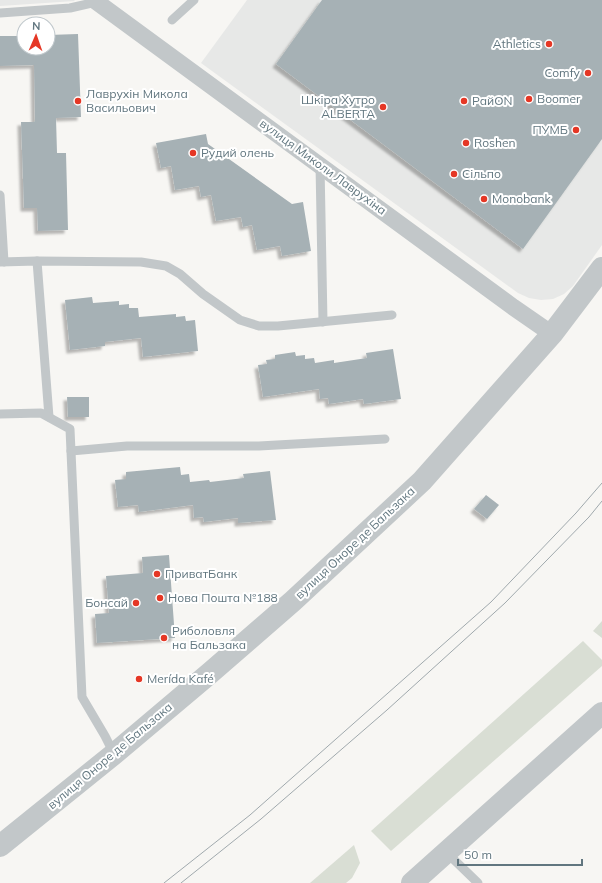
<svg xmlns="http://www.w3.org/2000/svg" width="602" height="883" font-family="Mulish,sans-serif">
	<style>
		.built { fill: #e7e8e7 }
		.green { fill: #d9ded4 }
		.building { fill: #a6b1b5; filter: url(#shadow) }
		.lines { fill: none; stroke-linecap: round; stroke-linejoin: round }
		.service { stroke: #c2c7c9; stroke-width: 9 }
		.minor { stroke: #c2c7c9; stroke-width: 17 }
		.tertiary { stroke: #c2c7c9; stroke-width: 22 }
		.tram { stroke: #a0a9ad; stroke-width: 1 }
		.poi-dot { fill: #e53725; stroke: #fff; stroke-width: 1.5 }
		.labels { text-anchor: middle; stroke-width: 4; stroke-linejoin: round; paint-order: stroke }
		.poi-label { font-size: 12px; fill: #61767f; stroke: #fff; text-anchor: start }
		.street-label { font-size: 12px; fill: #61767f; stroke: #fff }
	</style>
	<defs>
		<filter id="shadow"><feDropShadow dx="-3.5" dy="3.5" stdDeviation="1" flood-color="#0004"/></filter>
	</defs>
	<rect width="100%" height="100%" fill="#f7f6f3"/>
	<g class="built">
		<polygon points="0,0 74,0 75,1 0,6"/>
		<polygon points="247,0 602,0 602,245 573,286 564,294 553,299 541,300 529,298 518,293 201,63"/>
	</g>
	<g class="green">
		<polygon points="602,621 602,638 593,631"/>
		<polygon points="583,641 602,660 602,666 391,851 371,831"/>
		<polygon points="354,845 360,863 352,878 346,883 310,883"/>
	</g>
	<g class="building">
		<polygon points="322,0 602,0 602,139 523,249 276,64"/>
		<polygon points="78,34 81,117 56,118 57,153 66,153 68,230 38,231 37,208 24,208 21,122 35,122 34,65 0,66 0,36 24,36 24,48 48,48 48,35"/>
		<polygon points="206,134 208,144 292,204 303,202 311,251 282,256 280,246 257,250 252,225 243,227 241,217 216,221 211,195 201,197 199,186 175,190 171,166 161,168 156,143"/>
		<polygon points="92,297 93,303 119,301 119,305 129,304 129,308 138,308 139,317 176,314 176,317 185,316 186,321 195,320 198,351 143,357 141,338 105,342 105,346 70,350 65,300"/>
		<polygon points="393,349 401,399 364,404 363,399 329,404 328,398 320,399 319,389 263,397 258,365 267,364 266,360 275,359 275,355 295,352 296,356 305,355 305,359 314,358 315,363 334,360 334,363 367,358 366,353"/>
		<polygon points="67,397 89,397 89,417 68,417"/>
		<polygon points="180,467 181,475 189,474 190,482 209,480 210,482 244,478 243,474 270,471 276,520 238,523 238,518 204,522 203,517 194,518 193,505 139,512 138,505 118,507 115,480 126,479 126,472"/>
		<polygon points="486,495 499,505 487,519 474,509"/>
		<polygon points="169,555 175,638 97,643 95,614 109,613 106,576 143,573 142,557"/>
	</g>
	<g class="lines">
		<g class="service">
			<polyline points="0,13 70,8 96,2"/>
			<polyline points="172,20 194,0"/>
			<polyline points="320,165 323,322"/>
			<polyline points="0,195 4,262"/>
			<polyline points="37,261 49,417"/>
			<polyline points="0,262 37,261 141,262 166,266 180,274 203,294 240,320 259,326 278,326 392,315"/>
			<polyline points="0,414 41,413 70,429 82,697 105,736 114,754"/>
			<polyline points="71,451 127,446 259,446 385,439"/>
			<polyline points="446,852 478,883"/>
		</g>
		<polyline class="minor" points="94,0 513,307 552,334"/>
		<g class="tertiary">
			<polyline points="0,846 114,754 210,673 293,601 422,481 552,334 602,268"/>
			<polyline points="412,883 602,713"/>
		</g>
		<g class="tram">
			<polyline points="164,883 250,815 491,602 576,513 602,483"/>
			<polyline points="181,883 261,819 387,710 505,603 589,517 602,501"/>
		</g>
	</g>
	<g class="poi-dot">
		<circle cx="549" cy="44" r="4"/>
		<circle cx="588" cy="73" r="4"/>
		<circle cx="529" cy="99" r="4"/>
		<circle cx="78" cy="101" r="4"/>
		<circle cx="464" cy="101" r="4"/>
		<circle cx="383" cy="107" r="4"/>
		<circle cx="576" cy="130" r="4"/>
		<circle cx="466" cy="143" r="4"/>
		<circle cx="193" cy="153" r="4"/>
		<circle cx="454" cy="174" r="4"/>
		<circle cx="484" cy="199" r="4"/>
		<circle cx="157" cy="574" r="4"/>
		<circle cx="160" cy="598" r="4"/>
		<circle cx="136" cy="603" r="4"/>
		<circle cx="164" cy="638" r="4"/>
		<circle cx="139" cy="679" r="4"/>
	</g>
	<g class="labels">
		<g class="poi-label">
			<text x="541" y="48" text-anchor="end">Athletics</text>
			<text x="580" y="77" text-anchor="end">Comfy</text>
			<text x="86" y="98">Лаврухін Микола<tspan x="86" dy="14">Васильович</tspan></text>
			<text x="537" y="103">Boomer</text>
			<text x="375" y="104" text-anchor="end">Шкіра Хутро<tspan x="375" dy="14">ALBERTA</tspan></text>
			<text x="472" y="105">РайON</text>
			<text x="568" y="134" text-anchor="end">ПУМБ</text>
			<text x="474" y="147">Roshen</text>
			<text x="201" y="157">Рудий олень</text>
			<text x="462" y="178">Сільпо</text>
			<text x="492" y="203">Monobank</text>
			<text x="165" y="578">ПриватБанк</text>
			<text x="168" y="602">Нова Пошта №188</text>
			<text x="128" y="607" text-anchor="end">Бонсай</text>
			<text x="172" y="635">Риболовля<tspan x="172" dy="14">на Бальзака</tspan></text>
			<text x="147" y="683">Merída Kafé</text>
		</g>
		<g class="street-label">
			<text transform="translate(323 167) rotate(36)" y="4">вулиця Миколи Лаврухіна</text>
			<text transform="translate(355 543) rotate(-43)" y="4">вулиця Оноре де Бальзака</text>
			<text transform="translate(110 756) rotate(-40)" y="4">вулиця Оноре де Бальзака</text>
		</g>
	</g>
	<g transform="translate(36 36) rotate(2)"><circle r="19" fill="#ffffff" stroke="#c0c8cc"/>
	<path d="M0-3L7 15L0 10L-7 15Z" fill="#e53725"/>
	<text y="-6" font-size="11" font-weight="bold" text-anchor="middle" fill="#61767f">N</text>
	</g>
	<path d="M458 859v6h124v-6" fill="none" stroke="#61767f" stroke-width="2"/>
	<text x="464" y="859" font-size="12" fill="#61767f" stroke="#ffffff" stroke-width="3" paint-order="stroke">50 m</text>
</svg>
